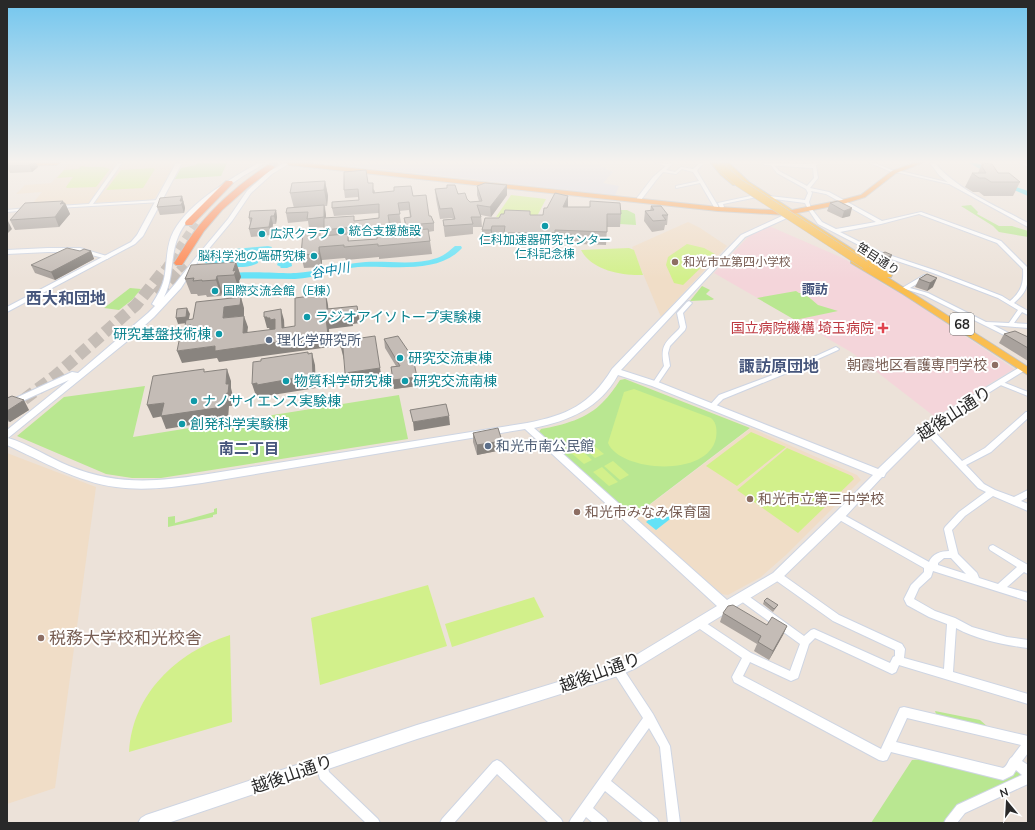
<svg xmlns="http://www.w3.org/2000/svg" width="1035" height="830" font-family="'Nunito Sans','Noto Sans JP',sans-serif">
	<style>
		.industrial { fill: #dcdae4 }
		.education { fill: #f0ddc7 }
		.medical { fill: #f4d5da }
		.green { fill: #b9e791 }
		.pitch { fill: #d2f08b }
		.water { fill: #63e2f7 }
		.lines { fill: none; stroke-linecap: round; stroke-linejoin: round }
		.river { fill: #63e2f7; fill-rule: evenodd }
		.motorway-tunnel-far2 { stroke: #c5bdb6; stroke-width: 8; stroke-dasharray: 8 4.5; stroke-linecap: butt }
		.motorway-tunnel-far1 { stroke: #c5bdb6; stroke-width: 12; stroke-dasharray: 12 5.5; stroke-linecap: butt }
		.motorway-tunnel { stroke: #c5bdb6; stroke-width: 14; stroke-dasharray: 14 8; stroke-linecap: butt }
		.minor-casing { stroke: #ced5e3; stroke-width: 2 }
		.tertiary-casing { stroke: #ced5e3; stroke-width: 2 }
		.primary-casing { stroke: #c3c3c3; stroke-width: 2 }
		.trunk-casing { stroke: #c3c3c3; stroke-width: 2 }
		.motorway-casing { stroke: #c3c3c3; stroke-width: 2 }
		.minor { fill: #fff; fill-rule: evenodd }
		.tertiary { fill: #fff; fill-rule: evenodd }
		.primary { fill: #fabe50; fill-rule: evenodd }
		.trunk { fill: #fca250; fill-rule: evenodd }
		.motorway { fill: #ff8751; fill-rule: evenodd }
		.primary-bridge-casing { stroke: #c3c3c3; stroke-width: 9; stroke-linecap: butt }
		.primary-bridge { stroke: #fabe50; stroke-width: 8 }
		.wall { fill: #a9a29d; fill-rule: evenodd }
		.shaded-wall { fill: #89847f }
		.building { fill: #c4bcb6; stroke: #89847f }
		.culture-dot { fill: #0f9aa8; stroke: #fff; stroke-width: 1.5 }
		.education-dot { fill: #8d6e63; stroke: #fff; stroke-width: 1.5 }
		.health-dot { fill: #e0444e; stroke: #fff; stroke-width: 1.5 }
		.service-dot { fill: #5c6f8a; stroke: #fff; stroke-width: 1.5 }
		.labels { text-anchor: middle; stroke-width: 4; stroke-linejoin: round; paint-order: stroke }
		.far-culture-label { font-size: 12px; fill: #0d838f; stroke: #fff; text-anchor: start }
		.far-street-label { font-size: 12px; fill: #292929; stroke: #fff }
		.far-education-label { font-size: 12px; fill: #785e54; stroke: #fff; text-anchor: start }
		.far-water-label { font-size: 13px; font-style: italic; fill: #047fa1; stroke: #fff }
		.far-quarter-label { font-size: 13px; font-weight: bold; fill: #46567c; stroke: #fff }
		.shield { fill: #fff; stroke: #696969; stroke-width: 1 }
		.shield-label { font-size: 13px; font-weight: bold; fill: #292929 }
		.culture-label { font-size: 14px; fill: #0d838f; stroke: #fff; text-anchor: start }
		.health-label { font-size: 14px; fill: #be3a42; stroke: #fff; text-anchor: end }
		.service-label { font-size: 14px; fill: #4e5e75; stroke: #fff; text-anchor: start }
		.education-label { font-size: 14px; fill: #785e54; stroke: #fff; text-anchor: start }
		.neighbourhood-label { font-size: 15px; font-weight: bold; fill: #46567c; stroke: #fff }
		.quarter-label { font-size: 16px; font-weight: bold; fill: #46567c; stroke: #fff }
		.near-street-label { font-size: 17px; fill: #292929; stroke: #fff }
		.near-education-label { font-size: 17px; fill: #785e54; stroke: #fff; text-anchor: start }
	</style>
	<rect width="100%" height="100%" fill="#ece2d9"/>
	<polygon class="industrial" points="326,163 590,163 597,164 613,172 603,183 619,186 615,195"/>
	<g class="education">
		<polygon points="118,163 88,204 29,208 42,192 16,194 25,185 51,183 69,164"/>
		<polygon points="122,163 175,163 155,198 150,200 93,203"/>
		<polygon points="688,222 700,228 727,246 661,317 632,247"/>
		<polygon points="751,428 857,475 861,480 787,554 761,577 728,595 721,594 634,517"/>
		<polygon points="7,453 96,487 55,788 7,804"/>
	</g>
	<polygon class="medical" points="769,226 845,259 886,286 899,292 1014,369 935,417 851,352 714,273 748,237"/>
	<g class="green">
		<polygon points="197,163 227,163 221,176 175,179 181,168 196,165"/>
		<polygon points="971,205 978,212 977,214 999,226 1012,226 1028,231 1028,237 999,232 993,226 961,206"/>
		<polygon points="617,210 627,210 635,214 636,225 620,224"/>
		<polygon points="702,286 710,290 706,294 714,299 712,300 690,301"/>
		<polygon points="130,288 141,289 132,300 119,310 104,308"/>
		<polygon points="796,291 799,293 804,293 818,305 838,311 795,320 757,298"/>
		<path d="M625,379L750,428L633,517L539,432L541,429C563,425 587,419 603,402C609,396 615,388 620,380Z"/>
		<polygon points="145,386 133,437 399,395 408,439 161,478 132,478 106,474 17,436 64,397"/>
		<polygon points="217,508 217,514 213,515 213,517 168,527 168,517 175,516 175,523 214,512 214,509"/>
		<polygon points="935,711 980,720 988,727 988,729 937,717"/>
		<polygon points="925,759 1009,776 1014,774 1017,770 1021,775 1020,777 956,807 943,823 871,823 912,760"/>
	</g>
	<g class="pitch">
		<polygon points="81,166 87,167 104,167 110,169 96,187 67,188 66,187 73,177 57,178 64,170 78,169"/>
		<polygon points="153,168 155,169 143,188 106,190 121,170"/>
		<polygon points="511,195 546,199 534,222 496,217"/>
		<polygon points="687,244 704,248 715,254 683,285 674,283 666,265 668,257"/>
		<path d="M629,248L634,250L643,275C622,276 591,270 581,250Z"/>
		<path d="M634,389L711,418C717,423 717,431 716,438C708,478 620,472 608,443L624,392Z"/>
		<polygon points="751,432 786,447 737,486 706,466"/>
		<polygon points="588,441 604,454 595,458 580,445"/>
		<polygon points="577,446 592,460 584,464 569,451"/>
		<polygon points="787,448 852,476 854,479 798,533 737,490"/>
		<polygon points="613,461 629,475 620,480 604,466"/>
		<polygon points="602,467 618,482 609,486 593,472"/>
		<polygon points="428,585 447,646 320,685 311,618"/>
		<polygon points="534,597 544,617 452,647 445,624"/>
		<path d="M230,635L232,722L129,752C132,694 177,652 230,635Z"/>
	</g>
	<g class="water">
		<path d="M268,246L272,247L270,251H266L259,254L258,263C243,271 220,265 204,263L214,251Z"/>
		<polygon points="283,249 295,253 291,260 292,266 287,268 280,268 281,267 277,265"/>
		<polygon points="663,508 674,516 656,530 646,522"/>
	</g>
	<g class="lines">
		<g class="river">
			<path d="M969,163C984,161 993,174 1004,182C1011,186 1020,188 1028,191V196L1000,184L988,173Z"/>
			<path d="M455,246H461L462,248C438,275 390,265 358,267C337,269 316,278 295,279C272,279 248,278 225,279L221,276C228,269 282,274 296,273C316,272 336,265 356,263C383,259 411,267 437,258C444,256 450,250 455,246Z"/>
		</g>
		<g class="motorway-tunnel-far2">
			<polyline points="271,167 279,163"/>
			<polyline points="164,270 196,223"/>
			<polyline points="179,270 186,263"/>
		</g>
		<g class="motorway-tunnel-far1">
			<polyline points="157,294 180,269"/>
			<polyline points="10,410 55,376 136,305 165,269"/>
		</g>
		<polyline class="motorway-tunnel" points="7,412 11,409"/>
		<g class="minor-casing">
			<g id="minor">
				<polygon points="118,163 122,163 93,204 159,200 161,201 161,202 57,208 57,207 59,206 89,204"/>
				<polygon points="656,163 668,164 673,163 666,170 675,172 681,167 693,169 700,163 704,163 698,169 697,171 718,206 718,207 714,207 700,183 676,188 676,186 699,181 693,172 682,169 676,174 663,172 657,179 641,200 637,200 637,198 653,177 666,166"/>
				<path d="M772,163L779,171L807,186L814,178L813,168L811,166L813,165L816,166L818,178L810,188L829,192L882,221L921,212L1001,241L1028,268C1028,285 1028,291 1014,303L1028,311V315L1022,312L1014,323L1028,324V328L993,325L1028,343V347L924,295L902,288L924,275H928V277L910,288L928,293L986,322L1009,323L1018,310L998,298L933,273L876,254L818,224L808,209L805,203L767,198V196H769L805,200L808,193L806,189L777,173L770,164ZM811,191L826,194L876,222L836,229L822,222L811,208L809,202L812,193ZM919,214L997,243L1023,269C1024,283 1021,292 1010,301L1002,296L937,271L880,252L840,232L881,224Z"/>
				<polygon points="870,163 875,163 894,171 896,170 955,184 953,185 896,172 894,173"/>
				<polygon points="755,195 757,196 757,197 723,204 724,207 722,208 720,208 718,203"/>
				<polygon points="27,208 29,208 29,210 7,212 7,210"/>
				<polygon points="48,248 80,248 110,257 107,259 80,252 48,252 7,254 7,250"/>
				<path d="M689,301L692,303L683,313L686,327L685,330L670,346L668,353L670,366L657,385H653L652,384L664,366C660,345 665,343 679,329L680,327L677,313L687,302Z"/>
				<polygon points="836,347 839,349 838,350 787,373 723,399 714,408 712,408 709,406 719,395 783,371"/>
				<polygon points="1000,381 1028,392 1028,396 998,384 997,383 998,382"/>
				<path d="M1026,412H1028V418L991,452L966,465L984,484L995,490L1014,497L1028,490V497L1021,501L1028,504V511L993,496L965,516L952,530L958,554L977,573L979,578L998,584L1017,567L990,550L989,548L990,546L993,545L1028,565V574L1024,572L1007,587L1028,593V601L933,571L931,577L919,588L914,599L935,611L955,618L972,627L1007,637L1028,640V648C1004,645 978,640 956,628L953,672L1028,694V704L899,665L896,672L892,674L815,638L809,644L798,678L791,681L750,662L743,676L881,749L900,708L904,707L1028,736V753L1022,761L1028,765V784L965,813L957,823H944L946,819L957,805L1022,775L1016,770L1013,775L1003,780L891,752L887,760L883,761L879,760L734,682L732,677L742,658L697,627L695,624L697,621L700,620L703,621L751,653L790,671L800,644L741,601L739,598L741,595L744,594L747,595L804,636L811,630L814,629L890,663L893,657L895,656V650L833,621L774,579L773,576L774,573L777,572L780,573L839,615L902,644L905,649L904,658L944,669L947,624L929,617L907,605L904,599L911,585L924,572V568L836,518L835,516L836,514L839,513L842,514L929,562C932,554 941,551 949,551L944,529L945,527L959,512L986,492L978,488L923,430L922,428L923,426H929L962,461L985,448ZM944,558H951L966,574L938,565V563ZM907,718L1021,745L1012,757C1008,759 1008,766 1003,768L896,742Z"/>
				<polygon points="618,665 622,667 653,714 670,746 680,823 668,823 660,747 649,728 611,781 657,819 659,823 644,823 605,791 593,808 606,819 608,823 593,823 586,817 582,823 569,823 571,819 643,718 614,673 613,670 614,667"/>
				<polygon points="322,758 326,760 329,772 378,819 380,823 366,823 320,779 316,764 318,760"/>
				<polygon points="497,760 501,762 561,819 563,823 549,823 497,774 454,823 440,823 442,819 493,762"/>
			</g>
		</g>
		<g class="tertiary-casing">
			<g id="tertiary">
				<polygon points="176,163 182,163 143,236 135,244 7,312 7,307 131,242 137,235"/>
				<path d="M258,163H264C258,168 250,172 243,176C221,191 188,212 178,237C170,256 174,278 164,297L175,284L193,261L228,219L247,191L268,172L284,163H290L272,174L251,193L232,221L197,263L181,288L154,317L125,343L8,438C29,444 49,458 69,466C115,485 154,482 202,475L527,423C567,415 590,405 612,369L741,235L782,216L786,209L788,208L791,210L787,218L745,237L621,370L658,382L878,469L923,426L1020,367L1023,366L1027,369L929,430L886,473L884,477H882L843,519L781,579L732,609L731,612L726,613L636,668L618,676L417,739L168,823H138L141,818L146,815L417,725L617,664L628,660L717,606L525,429L202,483C173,487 145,491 116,487C77,482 42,461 7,445V430L69,380L7,408V402L72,372L78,373L148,313L155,306L152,304C157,296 162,288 164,279C167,266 166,250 171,237C183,206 230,179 258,163ZM618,375L652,386L873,475L835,513L773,573L727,600L534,428C569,421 600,408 618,375Z"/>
				<polygon points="762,163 806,164 819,163 813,168 765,165"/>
				<path d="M930,163H935C957,190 997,206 1028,223V227L951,185L939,175Z"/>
				<polygon points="1020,163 1028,163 1028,167"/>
			</g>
		</g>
		<g class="primary-casing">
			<g id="primary">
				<polygon points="711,163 717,163 725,173 737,183 737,185 733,185 721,175"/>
				<polygon points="723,163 729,163 749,182 892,275 891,277 887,277 1028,367 1028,375 903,294 851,263 851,259 857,259 875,270 745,184"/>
			</g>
		</g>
		<g class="trunk-casing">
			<g id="trunk">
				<polygon points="7,163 60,163 57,165 7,166"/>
				<polygon points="286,163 304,163 718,207 787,211 842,200 861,195 892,171 914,163 922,163 896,173 865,197 843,204 787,215 718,211 289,165"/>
			</g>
		</g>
		<g class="motorway-casing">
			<g id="motorway">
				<path d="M268,165H271L275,167L247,188L222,210L204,231L182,265H176L174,263C182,251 189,238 198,227C218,202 242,182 268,165Z"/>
				<polygon points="226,181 232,181 233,183 192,225 186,225 185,223 186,221"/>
			</g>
		</g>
		<use href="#minor" class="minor"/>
		<use href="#tertiary" class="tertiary"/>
		<use href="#primary" class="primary"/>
		<use href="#trunk" class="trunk"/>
		<use href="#motorway" class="motorway"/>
		<g class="primary-bridge-casing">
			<polyline id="primary-bridge" points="721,167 739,183 865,265"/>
		</g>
		<use href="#primary-bridge" class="primary-bridge"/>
	</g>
	<g class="wall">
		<polygon points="10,163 36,163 38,167 32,172 10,173 7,167 7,166"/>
		<polygon points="982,163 998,173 1020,182 1013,196 984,196 979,192 973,192 965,187 972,173 978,173"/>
		<path d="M325,181L328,196L327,206H325L326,215V218L355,221L379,218V213L334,216L332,208L359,200L358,197L345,198L344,190L368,183L375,191V193L413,196L434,223V231L428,232L430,241L432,254L379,259V257L346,260L345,258L322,260V267L304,268L301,255L321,236H325L324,227L309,228L308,221L288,223L286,213L294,208L290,193ZM409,210L410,217L404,218L405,226L406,231L391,232L390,224L401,223L399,211ZM364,235L365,237L377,236V239L349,241L348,236Z"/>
		<polygon points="447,185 470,202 479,201 477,195 477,186 507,185 507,195 491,217 481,215 482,227 473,227 473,234 445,237 444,230 443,220 453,219 452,218 440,219 436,199 435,189 447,188"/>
		<polygon points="182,196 185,208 184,213 160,215 157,207"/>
		<polygon points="568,196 568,207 590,207 590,201 621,214 620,227 607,227 606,245 554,243 554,246 504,246 504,239 492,239 491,244 482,243 482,230 499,218 530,215 543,215 547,208"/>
		<polygon points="63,201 64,204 65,203 70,214 59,227 15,230 10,220"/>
		<polygon points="838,201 850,216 842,218 827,211 830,203"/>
		<polygon points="651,206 668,215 667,225 665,225 664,230 652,232 644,221 645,211 650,211"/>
		<polygon points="276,210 277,217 276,224 273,224 271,235 251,237 249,229 250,223 249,218"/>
		<polygon points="80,251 91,251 94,259 55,280 35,273 31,265"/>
		<polygon points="885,252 890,260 884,263 877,261 879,255"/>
		<polygon points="236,262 241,277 239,281 241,286 239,290 222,292 221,296 207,297 206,295 198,296 197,294 191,294 185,279"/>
		<polygon points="927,274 933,287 927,291 915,287 919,279"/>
		<polygon points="1004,334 1028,337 1028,361 999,343"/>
		<polygon points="384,339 418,386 394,389 391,367 396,366 385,348"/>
		<polygon points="7,398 29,410 10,422 7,421"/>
		<polygon points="473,433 502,450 477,455 473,442"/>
		<polygon points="764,601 778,605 776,608 773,612 763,604"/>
		<polygon points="723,613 767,625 787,626 783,635 769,660 754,651 757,644 720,622"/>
	</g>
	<g class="shaded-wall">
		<polygon points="31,163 36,163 38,167 32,172 29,165"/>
		<polygon points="325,181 328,196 327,206 324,190"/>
		<polygon points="507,185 507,195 491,217 490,207"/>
		<polygon points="182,196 185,208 184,213 180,201"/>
		<polygon points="568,196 568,208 563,207"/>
		<polygon points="63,201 65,205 65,203 70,214 59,227 55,217 60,204"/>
		<polygon points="324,205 326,215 326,227 324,217"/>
		<polygon points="852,208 850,216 842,218 844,211"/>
		<polygon points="276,210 277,217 276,224 274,216"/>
		<polygon points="271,216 273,224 271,235 269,227"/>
		<polygon points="7,219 12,229 7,234"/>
		<polygon points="492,226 492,239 491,244 491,230"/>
		<polygon points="390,227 391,235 365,237 363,229"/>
		<polygon points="319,247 322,260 322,267 319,254"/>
		<polygon points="91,251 94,259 55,280 51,272"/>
		<polygon points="892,255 890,260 884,263 886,258"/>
		<polygon points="236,262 241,277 239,281 241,286 239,290 233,271"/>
		<polygon points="217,276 222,292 221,296 216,280"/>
		<polygon points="937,278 933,287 927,291 930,283"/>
		<polygon points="326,294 328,305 329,317 351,314 353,326 329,329 330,347 219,362 217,358 182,363 177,351 215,346 217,351 326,318 327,309"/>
		<polygon points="241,297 244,308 244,316 223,318 224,307"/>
		<polygon points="357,306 360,323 353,324 351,312"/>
		<polygon points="187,308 190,314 188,323 178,324 176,318"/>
		<polygon points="281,309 284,320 285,339 282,328"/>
		<polygon points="244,316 248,327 246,344 243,333"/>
		<polygon points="264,317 267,317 270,318 275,319 278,330 270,330 269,328 267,328"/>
		<polygon points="191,325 189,337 185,326"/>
		<polygon points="341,348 343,348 346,360 344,360"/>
		<polygon points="312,353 315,365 316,388 260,397 260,396 256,396 252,384"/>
		<polygon points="380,368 382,380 347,385 345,373"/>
		<polygon points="227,369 231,381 231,388 233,396 232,406 229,406 228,419 166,429 161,416 226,384"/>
		<polygon points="417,377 418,386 394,389 393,380"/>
		<polygon points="24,400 29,410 10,422 7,418 7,411"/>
		<polygon points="164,403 169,415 153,418 147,405"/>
		<polygon points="449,416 450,425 414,431 413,422"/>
		<polygon points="502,441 502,450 477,455 477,445"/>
		<polygon points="787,626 783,635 769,660 773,651"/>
	</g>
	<g class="building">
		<polygon points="10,163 31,163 29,165 7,166"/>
		<polygon points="982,163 992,164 998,173 1009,173 1020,182 991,182 985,178 979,178 972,173 986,173 981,165 984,165"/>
		<polygon points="366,170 368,183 373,183 373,193 394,191 394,187 411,186 413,196 426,195 429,216 431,216 434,223 406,225 404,218 411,217 409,202 398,203 400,214 388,215 390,227 363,229 363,226 324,230 324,218 354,216 354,221 379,218 379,204 332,208 332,202 359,200 358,189 344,190 344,172"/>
		<polygon points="325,181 324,190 290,193 292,183"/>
		<polygon points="485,183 507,185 490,207 477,205 481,217 471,217 473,224 444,226 443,220 455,219 452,208 440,209 435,189 447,188 447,185 455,185 458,194 465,193 467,199 470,202 482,201 477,186"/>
		<polygon points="555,193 568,196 563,207 590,207 590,201 620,203 621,214 607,214 607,232 555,230 555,233 504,233 505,226 492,226 491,230 482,230 485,218 499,218 501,214 504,214 505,210 530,211 530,215 543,215 544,208 547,208"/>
		<polygon points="182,196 180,201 183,201 181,205 157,207 160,198"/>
		<polygon points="63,201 60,204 65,203 55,217 10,220 25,203"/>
		<polygon points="838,201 852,208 844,211 830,203"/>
		<polygon points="324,205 324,217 307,219 308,212 286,213 287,208"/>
		<polygon points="651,206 661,206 668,215 662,215 666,220 653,221 645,211 654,210"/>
		<polygon points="276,210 274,216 271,216 269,227 249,229 252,218 249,218 250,211"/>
		<polygon points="428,229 430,241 378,246 378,244 344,247 344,245 319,247 319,254 301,255 303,232 320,230 320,236 348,234 348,241 377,239 377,233"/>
		<polygon points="67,248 80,251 84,249 91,251 51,272 31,265"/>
		<polygon points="885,252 892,255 886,258 879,255"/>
		<polygon points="236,262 233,271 236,270 234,275 217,276 216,280 202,281 202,280 193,281 194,278 185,279 191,265"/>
		<polygon points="927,274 937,278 930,283 919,279"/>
		<polygon points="326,294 327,309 357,306 358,312 351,312 351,314 326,318 328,335 215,351 215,346 177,351 179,341 188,339 191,325 185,326 186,320 193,319 196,302 241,297 240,305 224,307 223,318 244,316 243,333 275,329 275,319 270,320 270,318 267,318 267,317 264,317 264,312 281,309 282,328 295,326 295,298"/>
		<polygon points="187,308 186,317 176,318 177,309"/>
		<polygon points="1015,331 1028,337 1028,348 1004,334"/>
		<polygon points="375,336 380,368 345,373 343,348 341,348 340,341"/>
		<polygon points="398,336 413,358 417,377 393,380 391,367 400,366 384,339"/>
		<polygon points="308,352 308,354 312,353 313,375 257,385 257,383 252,384 253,362 261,361 261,359"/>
		<polygon points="204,369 204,372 227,369 226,384 229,384 228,393 224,394 223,407 161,416 164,403 147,405 153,376"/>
		<polygon points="12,396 24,400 7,411 7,398"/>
		<polygon points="446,404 449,416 413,422 410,410"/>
		<polygon points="498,428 502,441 477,445 473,433"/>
		<polygon points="767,598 778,605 774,609 764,601"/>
		<polygon points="733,605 767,625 772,617 787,626 773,651 758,642 761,636 723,613 728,606"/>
	</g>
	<linearGradient id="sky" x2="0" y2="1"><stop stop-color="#73c6ee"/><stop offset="0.58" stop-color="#f6f2ee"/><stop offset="1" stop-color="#f6f2ee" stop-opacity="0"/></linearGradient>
	<rect width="1035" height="279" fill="url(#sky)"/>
	<g class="culture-dot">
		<circle cx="545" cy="226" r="4"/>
		<circle cx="341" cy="231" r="4"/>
		<circle cx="262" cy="234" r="4"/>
		<circle cx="314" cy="256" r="4"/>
		<circle cx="215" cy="291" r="4"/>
		<circle cx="307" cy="317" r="4"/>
		<circle cx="219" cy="334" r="4"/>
		<circle cx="400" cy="358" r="4"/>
		<circle cx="286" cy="381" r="4"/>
		<circle cx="405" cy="381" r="4"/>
		<circle cx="194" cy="401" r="4"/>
		<circle cx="182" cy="424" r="4"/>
	</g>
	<g class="education-dot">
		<circle cx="675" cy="262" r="4"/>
		<circle cx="995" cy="365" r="4"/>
		<circle cx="750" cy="499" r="4"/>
		<circle cx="577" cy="512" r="4"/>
		<circle cx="41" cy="638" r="4"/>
	</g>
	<path class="health-dot" d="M881 322h4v4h4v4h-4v4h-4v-4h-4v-4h4z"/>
	<g class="service-dot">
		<circle cx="269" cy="340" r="4"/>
		<circle cx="488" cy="446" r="4"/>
	</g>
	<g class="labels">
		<g class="far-culture-label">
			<text x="349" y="235">統合支援施設</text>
			<text x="270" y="238">広沢クラブ</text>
			<text x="545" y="244" text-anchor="middle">仁科加速器研究センター<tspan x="545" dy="14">仁科記念棟</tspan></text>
			<text x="306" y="260" text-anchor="end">脳科学池の端研究棟</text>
			<text x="223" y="295">国際交流会館（E棟）</text>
		</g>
		<g class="far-street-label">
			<text transform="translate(878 259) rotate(33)" y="4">笹目通り</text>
		</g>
		<g class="far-education-label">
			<text x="683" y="266">和光市立第四小学校</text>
		</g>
		<g class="far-water-label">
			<text transform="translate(330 270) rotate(-10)" y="5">谷中川</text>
		</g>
		<g class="far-quarter-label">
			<text x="815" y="294">諏訪</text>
		</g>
		<rect class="shield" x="950" y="313" width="24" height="22" rx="3"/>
		<g class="shield-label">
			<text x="962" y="329">68</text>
		</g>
		<g class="culture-label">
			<text x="315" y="322">ラジオアイソトープ実験棟</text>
			<text x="211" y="339" text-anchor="end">研究基盤技術棟</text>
			<text x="408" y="363">研究交流東棟</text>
			<text x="294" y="386">物質科学研究棟</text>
			<text x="413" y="386">研究交流南棟</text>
			<text x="202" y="406">ナノサイエンス実験棟</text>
			<text x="190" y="429">創発科学実験棟</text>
		</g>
		<g class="health-label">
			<text x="874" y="333">国立病院機構 埼玉病院</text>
		</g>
		<g class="service-label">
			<text x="277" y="345">理化学研究所</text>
			<text x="496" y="451">和光市南公民館</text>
		</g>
		<g class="education-label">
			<text x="987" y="370" text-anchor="end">朝霞地区看護専門学校</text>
			<text x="758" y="504">和光市立第三中学校</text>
			<text x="585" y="517">和光市みなみ保育園</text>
		</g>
		<g class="neighbourhood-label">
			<text x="249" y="454">南二丁目</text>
		</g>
		<g class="quarter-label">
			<text x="66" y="304">西大和団地</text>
			<text x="779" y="372">諏訪原団地</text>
		</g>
		<g class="near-street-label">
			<text transform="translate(954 413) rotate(-33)" y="6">越後山通り</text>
			<text transform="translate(600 672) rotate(-20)" y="6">越後山通り</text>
			<text transform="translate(292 774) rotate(-19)" y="6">越後山通り</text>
		</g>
		<g class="near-education-label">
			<text x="49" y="644">税務大学校和光校舎</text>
		</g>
	</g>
	<rect width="1035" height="830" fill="none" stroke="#292929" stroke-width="16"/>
	<g transform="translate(1007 802) rotate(342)" stroke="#ffffff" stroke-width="3" paint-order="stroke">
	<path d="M0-3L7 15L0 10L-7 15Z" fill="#292929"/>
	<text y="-6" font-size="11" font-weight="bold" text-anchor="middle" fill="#292929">N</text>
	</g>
</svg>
